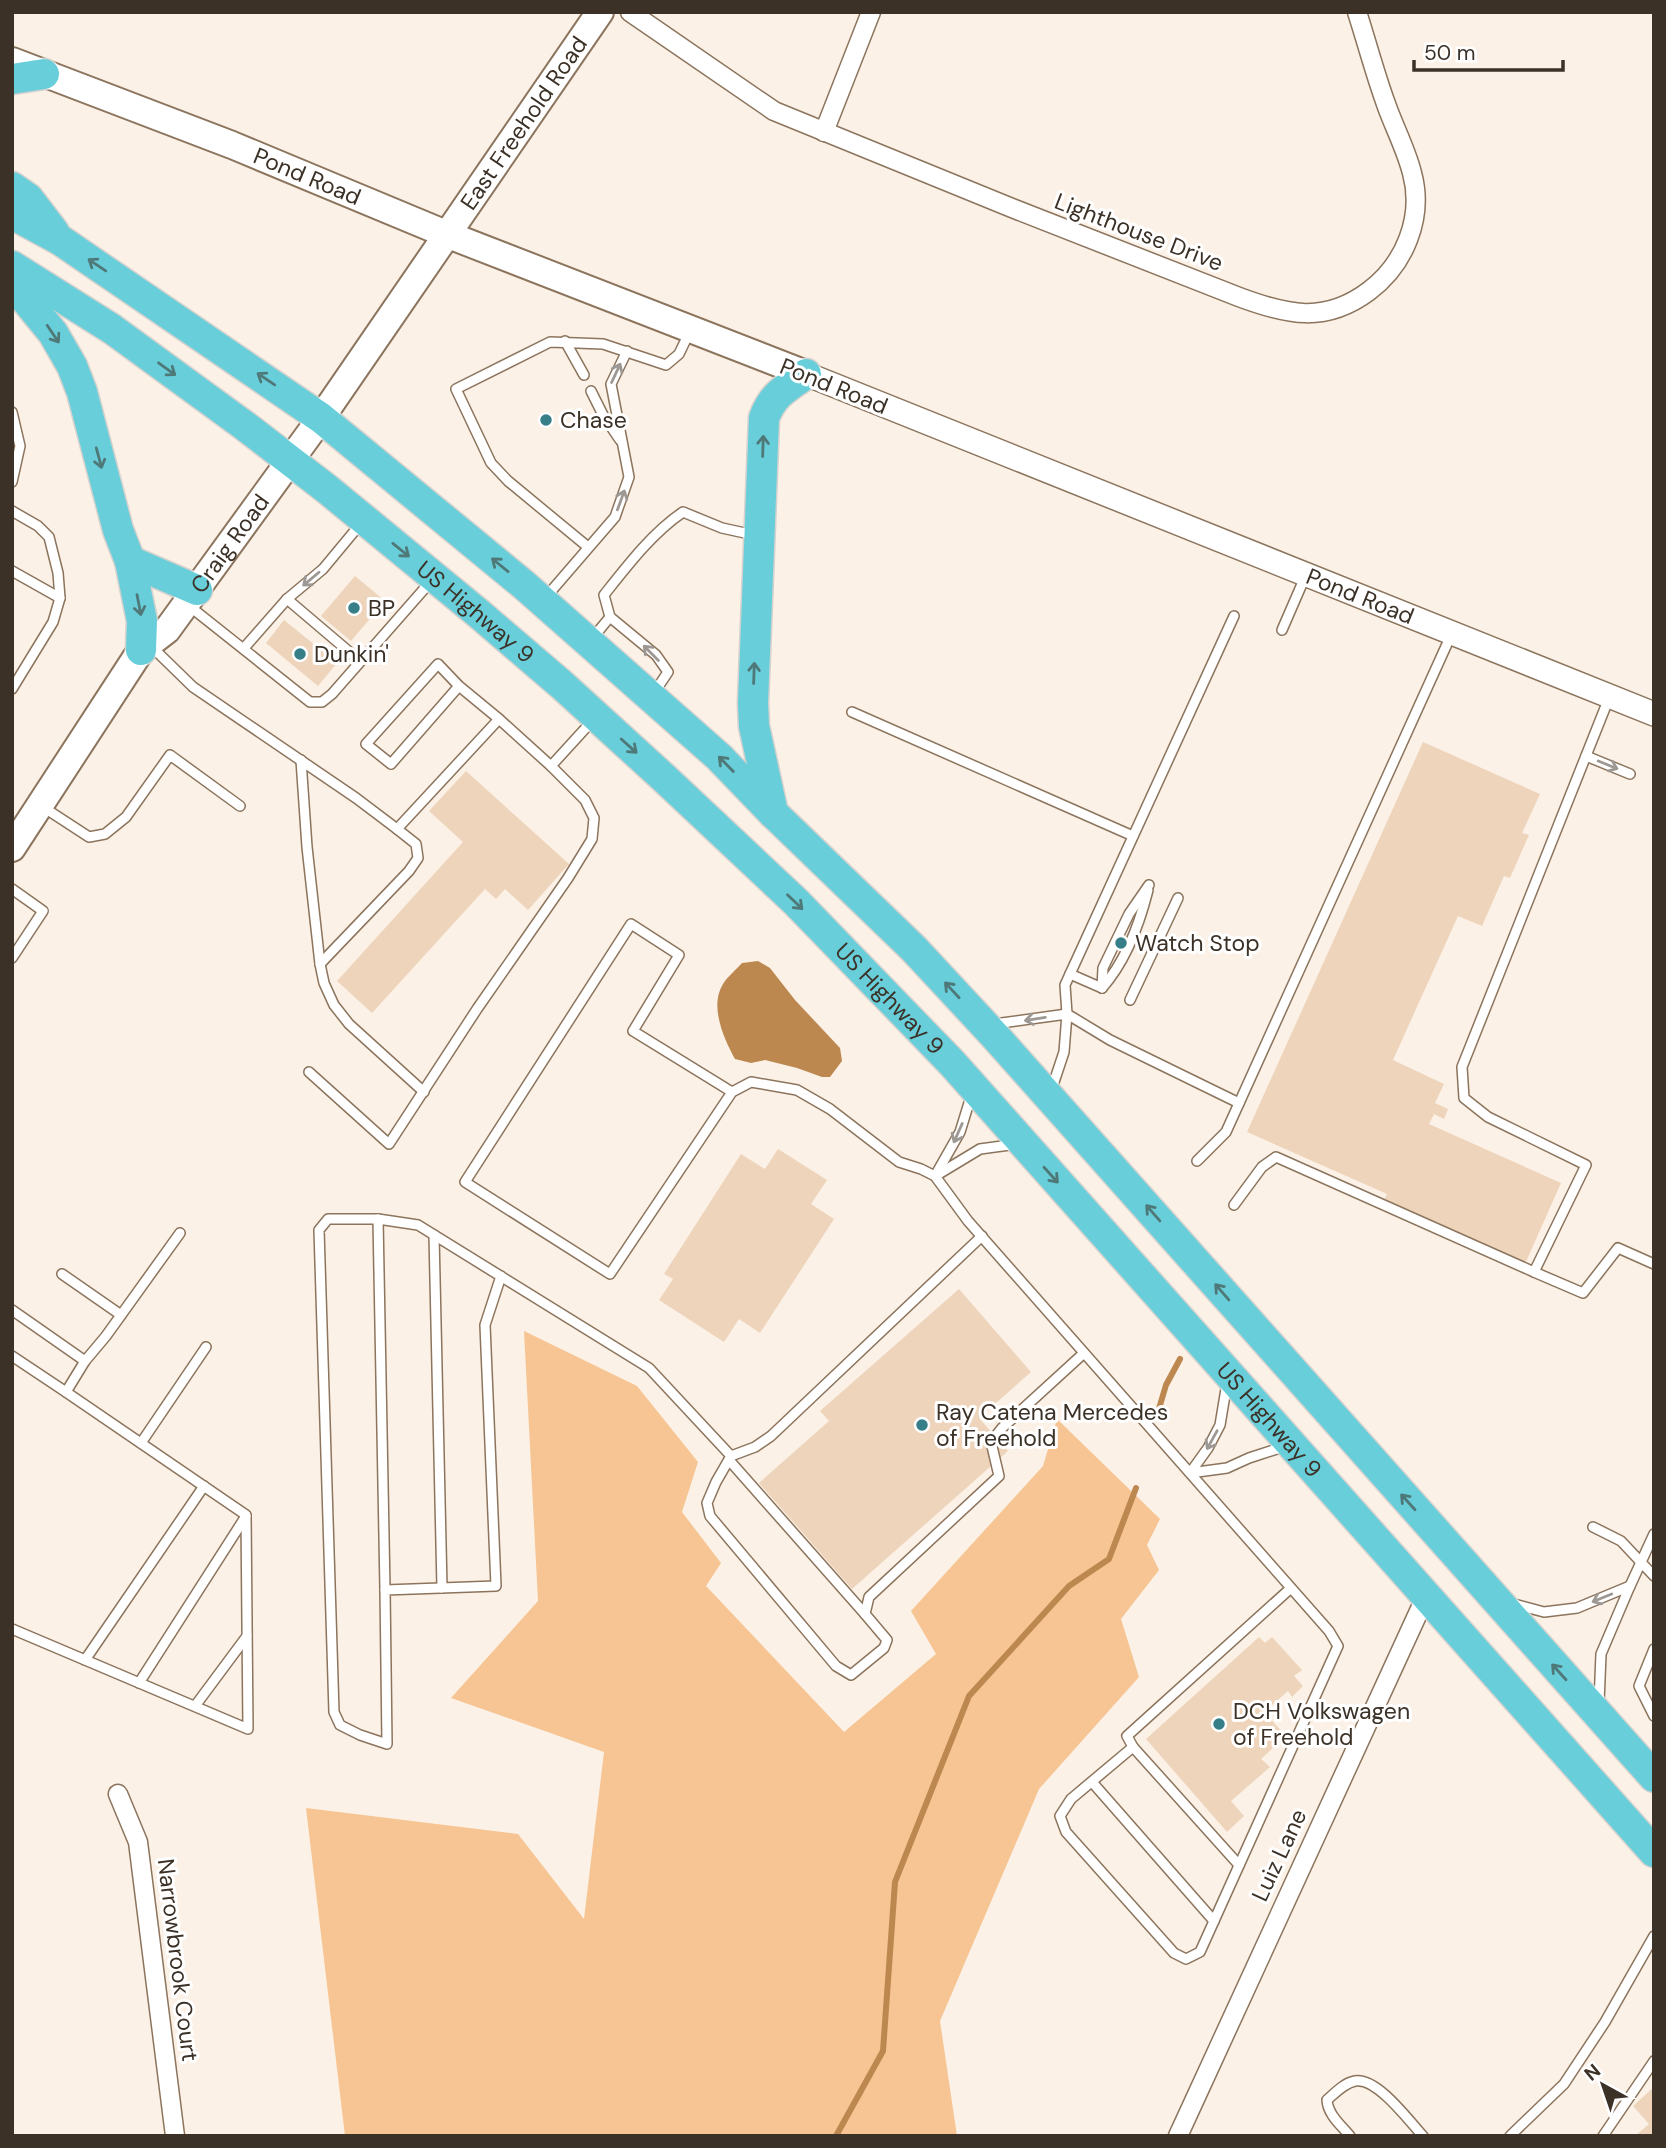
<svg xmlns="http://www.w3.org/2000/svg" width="1666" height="2148" font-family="'DM Sans',sans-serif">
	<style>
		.green { fill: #f6c593 }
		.water { fill: #bc8850 }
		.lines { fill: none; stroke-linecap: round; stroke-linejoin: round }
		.stream { stroke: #bc8850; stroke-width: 6 }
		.building { fill: #eed4bb }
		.service-casing { stroke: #8c745d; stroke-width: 12 }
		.minor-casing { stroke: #8c745d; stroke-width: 21 }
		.tertiary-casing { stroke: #8c745d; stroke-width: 26 }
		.secondary-casing { stroke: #8c745d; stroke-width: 30 }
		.trunk-casing { stroke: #d4d2cf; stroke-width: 33 }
		.service { stroke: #fff; stroke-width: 9 }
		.minor { stroke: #fff; stroke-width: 18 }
		.tertiary { stroke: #fff; stroke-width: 23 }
		.secondary { stroke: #fff; stroke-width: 26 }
		.trunk { stroke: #68ceda; stroke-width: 30 }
		.oneway { stroke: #4f7878 }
		.oneway2 { stroke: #9d9893 }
		.poi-dot { fill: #377f88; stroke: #fff; stroke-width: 2.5 }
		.labels { text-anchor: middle; stroke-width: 6; stroke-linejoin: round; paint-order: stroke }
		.street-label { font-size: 23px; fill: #3b3127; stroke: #fff }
		.poi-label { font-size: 23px; fill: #3b3127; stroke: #fff; text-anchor: start }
	</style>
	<rect width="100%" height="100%" fill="#fbf1e6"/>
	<polygon class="green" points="524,1331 637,1386 698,1462 682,1512 721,1563 706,1586 844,1732 936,1654 911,1611 1043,1466 1057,1419 1160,1519 1147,1545 1159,1570 1121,1619 1139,1677 1039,1789 940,2021 957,2136 345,2136 306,1808 518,1834 584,1919 604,1752 451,1698 538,1601"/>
	<path class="water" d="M758,961L770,968L795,1000L840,1048L842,1061L830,1077H822L797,1068L765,1060L751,1063L735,1059C724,1039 709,1006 723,984C728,976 736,970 742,963Z"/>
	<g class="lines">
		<g class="stream">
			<polyline points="1158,1412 1166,1385 1180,1359"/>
			<polyline points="836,2136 883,2051 895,1882 969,1696 1069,1586 1109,1559 1136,1488"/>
		</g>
	</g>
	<g class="building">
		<polygon points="355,576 385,601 351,641 321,616"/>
		<polygon points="284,620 337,663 318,686 266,643"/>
		<polygon points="1423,742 1540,794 1522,833 1529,835 1510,878 1504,876 1482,926 1458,916 1393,1060 1444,1084 1435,1103 1448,1109 1444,1119 1434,1114 1429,1124 1561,1183 1525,1264 1384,1200 1387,1194 1247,1132"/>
		<polygon points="466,771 569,864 528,910 505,889 496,899 485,889 372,1013 337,981 463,842 429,811"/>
		<polygon points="778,1149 827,1180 811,1204 834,1219 760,1333 739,1319 724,1342 659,1300 673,1279 664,1274 741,1154 765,1169"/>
		<polygon points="959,1289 1031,1372 979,1418 1008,1451 852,1589 759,1483 829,1421 820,1411"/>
		<polygon points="1259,1637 1265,1643 1272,1637 1302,1670 1294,1676 1303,1686 1292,1697 1288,1691 1264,1712 1286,1736 1261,1759 1270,1767 1231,1801 1244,1816 1227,1832 1146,1739"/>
		<polygon points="1654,2087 1654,2136 1635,2136 1649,2124 1633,2106"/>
	</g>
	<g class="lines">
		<g class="service-casing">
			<g id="service">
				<polyline points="565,341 584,375"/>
				<polyline points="591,391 603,415 620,440"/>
				<polyline points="12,412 20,446 12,482"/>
				<polyline points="12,511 38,526 49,537 58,573 60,598 53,622 12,689"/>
				<polyline points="588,547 508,481 491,463 456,389 550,342 603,344 666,365 679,354 690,331"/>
				<polyline points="12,571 60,598"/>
				<polyline points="546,597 615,517 629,477 611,384 627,351"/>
				<polyline points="287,599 360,661"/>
				<polyline points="188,605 310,702 322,702 332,694 432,580"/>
				<polyline points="1234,616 1065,985 1067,1014 1110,1040 1239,1103"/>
				<polyline points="1282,630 1305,577"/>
				<polyline points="591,640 610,617"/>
				<polyline points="152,647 193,687 356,798 397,829"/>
				<polyline points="244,648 287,599 323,569 362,522"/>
				<polyline points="459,686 391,764 366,744 438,664 459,686 499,719"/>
				<path d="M654,693L668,672L656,655L610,617L604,595C627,566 652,533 683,512L722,528L754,535"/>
				<polyline points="1609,698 1462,1067 1464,1098 1488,1117 1586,1165 1534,1272 1583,1293 1618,1248 1654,1264"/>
				<polyline points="852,712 1133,836"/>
				<polyline points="1586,756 1630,774"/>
				<polyline points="301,760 307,847 320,964"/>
				<polyline points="43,807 89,837 105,834 126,817 170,755 240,806"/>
				<polyline points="12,889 43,911 12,958"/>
				<polyline points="1070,974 1102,988"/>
				<polyline points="1102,988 1103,968 1129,914 1149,885"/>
				<path d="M1102,988C1126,961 1139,926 1148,890"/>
				<polyline points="1130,1000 1178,898"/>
				<polyline points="994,1024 1067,1014 1064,1052 1051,1091"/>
				<polyline points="309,1072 389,1144 477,1009 568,878 592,839 594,818 585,800 551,766 593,720"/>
				<polyline points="424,1092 349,1024 334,1005 324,983 320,964 409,871 418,858 416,844 397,829 499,719 551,766"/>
				<polyline points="732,1092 633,1031 679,955 631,924 465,1182 610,1274 732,1092 751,1082 797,1090 830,1109 899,1162 921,1169 935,1176 968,1221 1329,1631 1338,1646 1200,1952 1186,1959 1174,1953 1066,1832 1060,1816 1071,1799 1133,1747 1127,1736 1291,1588"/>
				<polyline points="1197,1161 1226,1132 1452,633"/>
				<polyline points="937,1175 980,1149 1017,1144"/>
				<polyline points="935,1176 960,1132 972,1093"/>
				<polyline points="1234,1205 1262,1167 1276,1157 1534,1272"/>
				<polyline points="378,1219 385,1590"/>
				<polyline points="434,1235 442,1588"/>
				<polyline points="62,1274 121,1315"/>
				<polyline points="501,1276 485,1325 496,1586 385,1590 387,1744 360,1735 340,1725 334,1712 319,1230 328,1219 378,1219 418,1225 649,1368 731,1456 716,1482 707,1503 710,1516 836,1666 851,1675 884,1648 887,1640 865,1614 869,1597 999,1476 991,1442 1002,1428 1084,1353"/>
				<polyline points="12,1310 85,1361 66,1392 246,1515 248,1729 12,1629"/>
				<polyline points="12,1356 66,1392"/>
				<polyline points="85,1361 106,1336 180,1233"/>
				<polyline points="1227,1383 1220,1425 1208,1448 1190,1473 1227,1468 1249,1458 1286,1446"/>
				<polyline points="141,1443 206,1347"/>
				<polyline points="731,1456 755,1447 771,1436 982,1236"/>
				<polyline points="729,1460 865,1614"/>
				<polyline points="1593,1527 1621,1541 1654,1576"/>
				<polyline points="1630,1586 1654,1534"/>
				<polyline points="1510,1603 1544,1612 1577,1608 1630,1586 1601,1654 1599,1703"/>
				<polyline points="1654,1649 1639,1686 1654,1716"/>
				<polyline points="85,1660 204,1486"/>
				<polyline points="139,1683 246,1516"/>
				<polyline points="195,1706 247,1636"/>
				<polyline points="1133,1747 1239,1865"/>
				<polyline points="1092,1782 1214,1921"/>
				<path d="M1350,2136C1341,2125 1328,2115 1327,2100C1335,2093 1344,2083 1355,2081C1377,2077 1409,2121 1423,2136"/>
				<polyline points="1510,2136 1564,2084 1605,2022 1654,1936"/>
				<polyline points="1603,2136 1654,2061"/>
			</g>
		</g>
		<g class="minor-casing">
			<g id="minor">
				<path d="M630,12L774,111L1012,208L1239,297C1287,315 1325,324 1369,291C1405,264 1424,217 1412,173C1406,149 1394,127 1386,104C1375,74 1367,43 1357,12"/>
				<polyline points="824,132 871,12"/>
				<polyline points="118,1794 138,1842 175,2136"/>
				<polyline points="1178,2136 1426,1596"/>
			</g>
		</g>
		<g class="tertiary-casing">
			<g id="tertiary">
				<path id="s1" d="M806,374L1654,714"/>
			</g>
		</g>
		<g class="secondary-casing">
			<g id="secondary">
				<path id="s2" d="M12,61L232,145L446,234L806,374"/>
				<path id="s3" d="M12,848L141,650L167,630L321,418L600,12"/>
			</g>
		</g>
		<g class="trunk-casing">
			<g id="trunk">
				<polyline points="12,79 44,74"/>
				<polyline points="12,187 28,198 54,232"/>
				<polyline points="12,214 60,240 321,418 524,585 719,757 773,813 914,949 994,1035 1654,1777"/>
				<path id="s4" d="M12,266L112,329L245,426L327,489L478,613L562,685L664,778L796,902L952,1063L1654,1852"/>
				<polyline points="12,283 53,333 72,366 82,392 118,530 130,561 142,621 141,650"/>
				<polyline points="130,561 197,590"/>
				<path d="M773,813L754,726L753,703L764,418C773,394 785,389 806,374"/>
			</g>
		</g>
		<use href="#service" class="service"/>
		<use href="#minor" class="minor"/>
		<use href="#tertiary" class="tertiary"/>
		<use href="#secondary" class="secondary"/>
		<use href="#trunk" class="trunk"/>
	</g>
	<defs><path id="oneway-shaft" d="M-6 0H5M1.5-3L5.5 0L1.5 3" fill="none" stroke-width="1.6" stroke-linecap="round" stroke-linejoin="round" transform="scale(1.75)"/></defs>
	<g class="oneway">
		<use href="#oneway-shaft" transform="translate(97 265) rotate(-146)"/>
		<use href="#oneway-shaft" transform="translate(53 334) rotate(56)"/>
		<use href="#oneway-shaft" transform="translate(167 369) rotate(36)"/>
		<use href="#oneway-shaft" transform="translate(266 379) rotate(-146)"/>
		<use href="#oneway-shaft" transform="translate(763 446) rotate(-88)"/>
		<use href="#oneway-shaft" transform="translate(99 458) rotate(75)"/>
		<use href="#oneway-shaft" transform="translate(401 550) rotate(39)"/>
		<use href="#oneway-shaft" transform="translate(500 565) rotate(-141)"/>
		<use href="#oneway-shaft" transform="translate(139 605) rotate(79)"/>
		<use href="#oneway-shaft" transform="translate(754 673) rotate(-88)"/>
		<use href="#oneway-shaft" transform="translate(629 746) rotate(42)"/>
		<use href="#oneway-shaft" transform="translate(726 764) rotate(-134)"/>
		<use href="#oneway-shaft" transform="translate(795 902) rotate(44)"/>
		<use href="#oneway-shaft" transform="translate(952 990) rotate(-133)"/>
		<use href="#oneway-shaft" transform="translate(1051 1175) rotate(48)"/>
		<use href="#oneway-shaft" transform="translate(1153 1213) rotate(-131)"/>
		<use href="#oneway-shaft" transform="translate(1222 1292) rotate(-131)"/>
		<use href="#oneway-shaft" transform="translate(1408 1502) rotate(-132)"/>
		<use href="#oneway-shaft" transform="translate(1559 1672) rotate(-132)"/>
	</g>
	<g class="oneway2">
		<use href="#oneway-shaft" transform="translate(616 373) rotate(-65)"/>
		<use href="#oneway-shaft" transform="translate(621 500) rotate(-70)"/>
		<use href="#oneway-shaft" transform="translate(311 579) rotate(140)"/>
		<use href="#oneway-shaft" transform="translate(651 653) rotate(-135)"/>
		<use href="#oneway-shaft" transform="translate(1608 765) rotate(22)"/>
		<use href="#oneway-shaft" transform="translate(1035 1019) rotate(171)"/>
		<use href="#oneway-shaft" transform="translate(958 1133) rotate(114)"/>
		<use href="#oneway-shaft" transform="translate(1212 1440) rotate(119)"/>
		<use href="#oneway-shaft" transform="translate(1602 1598) rotate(158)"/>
	</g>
	<g class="poi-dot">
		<circle cx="546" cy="420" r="7"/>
		<circle cx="354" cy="608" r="7"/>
		<circle cx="300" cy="654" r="7"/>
		<circle cx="1121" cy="943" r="7"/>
		<circle cx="922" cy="1425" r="7"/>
		<circle cx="1219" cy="1724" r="7"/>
	</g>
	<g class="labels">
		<g class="street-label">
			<text dy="8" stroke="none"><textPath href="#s3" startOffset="889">East Freehold Road</textPath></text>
			<text dy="8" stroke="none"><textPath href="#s2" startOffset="317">Pond Road</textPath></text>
			<text transform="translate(1139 232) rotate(21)" y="8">Lighthouse Drive</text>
			<text transform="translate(834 386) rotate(22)" y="8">Pond Road</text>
			<text dy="8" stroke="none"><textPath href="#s3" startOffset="376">Craig Road</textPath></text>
			<text dy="8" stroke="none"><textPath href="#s1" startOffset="597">Pond Road</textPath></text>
			<text dy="8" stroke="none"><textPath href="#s4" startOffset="579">US Highway 9</textPath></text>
			<text dy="8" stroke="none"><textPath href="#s4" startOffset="1146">US Highway 9</textPath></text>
			<text dy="8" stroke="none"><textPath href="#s4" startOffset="1713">US Highway 9</textPath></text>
			<text transform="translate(1279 1855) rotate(-65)" y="8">Luiz Lane</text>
			<text transform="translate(178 1960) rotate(83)" y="8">Narrowbrook Court</text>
		</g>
		<g class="poi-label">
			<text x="560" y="428">Chase</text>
			<text x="368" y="616">BP</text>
			<text x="314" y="662">Dunkin'</text>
			<text x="1135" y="951">Watch Stop</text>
			<text x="936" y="1420">Ray Catena Mercedes<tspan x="936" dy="26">of Freehold</tspan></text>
			<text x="1233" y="1719">DCH Volkswagen<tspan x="1233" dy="26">of Freehold</tspan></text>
		</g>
	</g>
	<rect width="1666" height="2148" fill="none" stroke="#3b3127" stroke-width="28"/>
	<g transform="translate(1603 2085) rotate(320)" stroke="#ffffff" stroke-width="5" paint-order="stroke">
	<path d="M0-5L12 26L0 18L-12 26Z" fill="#3b3127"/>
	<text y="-10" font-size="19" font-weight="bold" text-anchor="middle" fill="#3b3127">N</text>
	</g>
	<path d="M1414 60v10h149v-10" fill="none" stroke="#3b3127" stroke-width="3.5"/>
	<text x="1424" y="60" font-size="21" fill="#3b3127" stroke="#ffffff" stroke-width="5" paint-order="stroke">50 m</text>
</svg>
